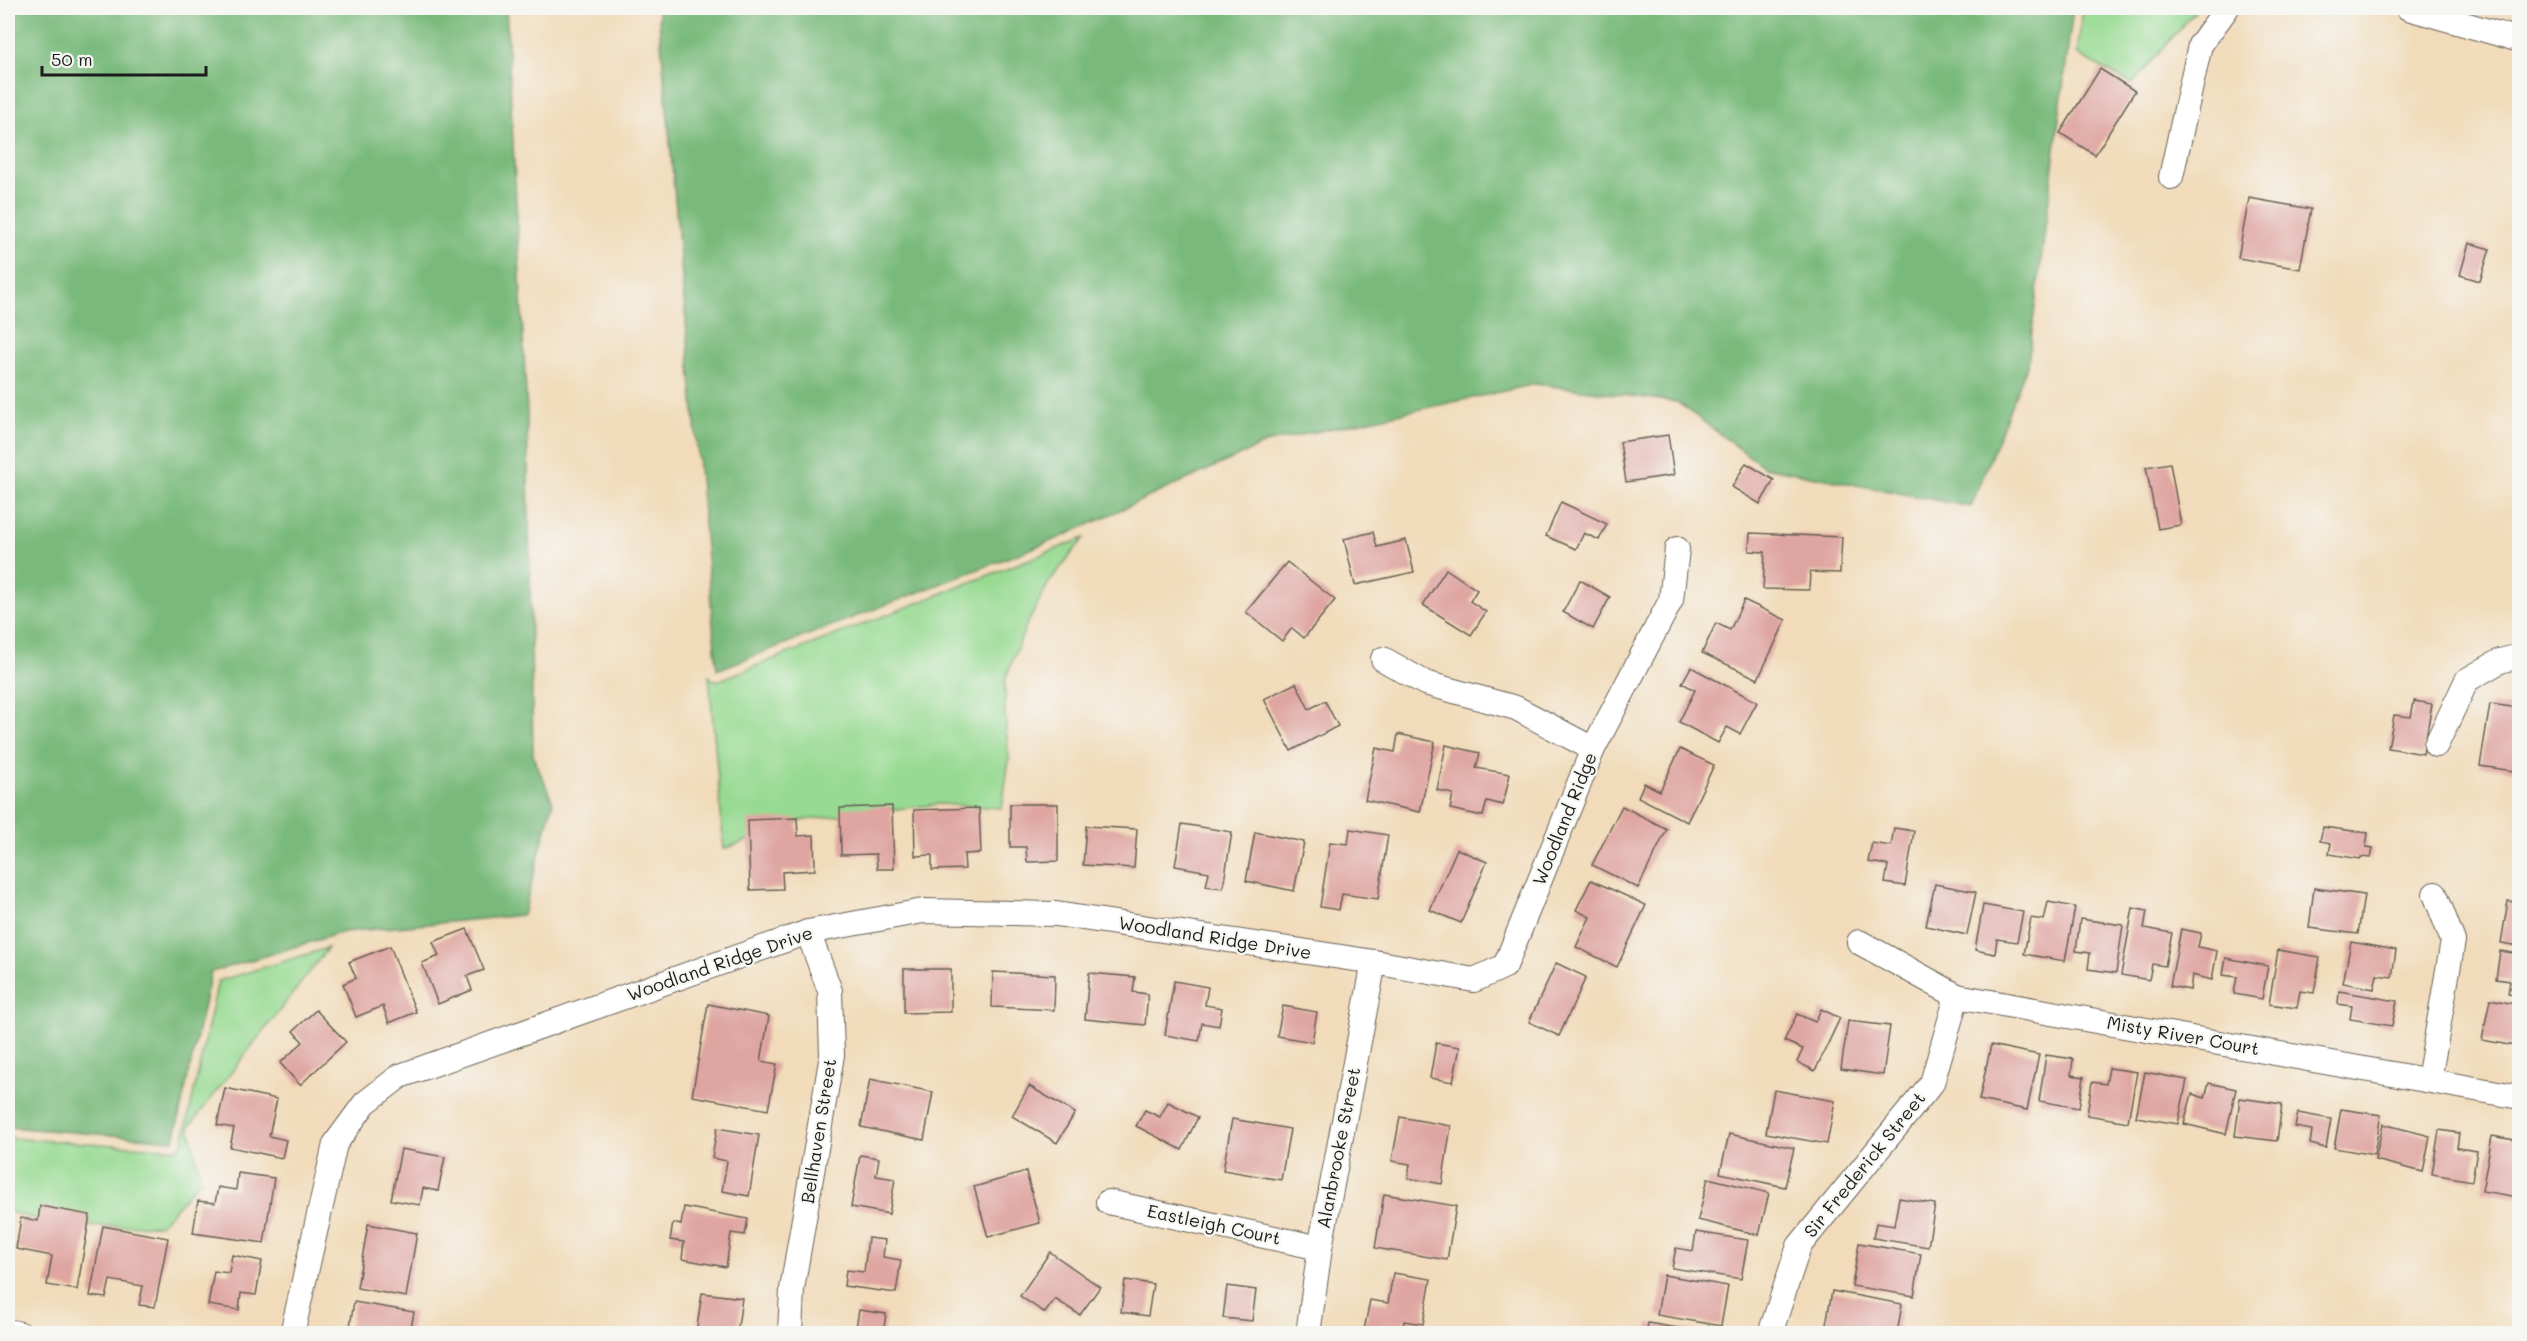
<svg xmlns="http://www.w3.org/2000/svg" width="2527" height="1341" font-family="Mali,sans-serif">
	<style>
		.green { fill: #97da92; stroke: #5a7b57; stroke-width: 1.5 }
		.forest { fill: #79ba7c; stroke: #4a6b4c; stroke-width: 1.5 }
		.building { fill: #dfa6a1 }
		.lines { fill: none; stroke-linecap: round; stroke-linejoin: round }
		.minor-casing { stroke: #675f53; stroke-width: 26 }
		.minor { stroke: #fff; stroke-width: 24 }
		.labels { text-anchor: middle; stroke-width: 4.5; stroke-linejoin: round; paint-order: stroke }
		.street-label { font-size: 18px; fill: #1c1c1c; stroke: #f6f6f2 }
	</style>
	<rect width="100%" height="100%" fill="#f6f6f2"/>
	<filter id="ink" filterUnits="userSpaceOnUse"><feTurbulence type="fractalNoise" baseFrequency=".0167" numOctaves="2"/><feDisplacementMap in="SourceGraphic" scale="12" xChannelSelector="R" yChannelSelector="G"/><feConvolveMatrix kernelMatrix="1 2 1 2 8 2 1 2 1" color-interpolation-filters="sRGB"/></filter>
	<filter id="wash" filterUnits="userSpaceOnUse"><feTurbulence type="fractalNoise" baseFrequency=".008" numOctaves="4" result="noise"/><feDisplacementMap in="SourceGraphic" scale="24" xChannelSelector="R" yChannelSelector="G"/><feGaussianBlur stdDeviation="1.35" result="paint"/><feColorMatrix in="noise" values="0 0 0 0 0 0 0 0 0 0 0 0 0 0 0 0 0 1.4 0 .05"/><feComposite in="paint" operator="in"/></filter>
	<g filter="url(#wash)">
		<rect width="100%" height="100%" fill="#f1dbba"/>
		<g class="green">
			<polygon points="2083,8 2198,8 2132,84 2077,54"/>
			<polygon points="1084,538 1049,582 1025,628 1005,680 1005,719 1009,759 1002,808 940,804 804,820 724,849 709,676 714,680 720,680"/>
			<polygon points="328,948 189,1127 201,1179 160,1225 71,1227 8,1212 8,1138 178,1149 183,1142 218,981"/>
		</g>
		<g class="forest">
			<polygon points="8,8 506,8 527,413 533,756 553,802 523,915 344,932 211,972 174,1140 8,1127"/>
			<polygon points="658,8 2073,8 2028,363 1971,507 1764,467 1677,402 1536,384 1269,442 1059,538 717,670"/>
		</g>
		<g id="blocks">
			<g class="building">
				<polygon points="2100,69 2135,91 2095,155 2060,133"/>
				<polygon points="2249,198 2311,209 2300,269 2238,258"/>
				<polygon points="2469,243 2490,249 2480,281 2460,275"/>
				<polygon points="1668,435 1674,475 1626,482 1620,442"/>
				<polygon points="1746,463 1774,480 1760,504 1732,487"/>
				<polygon points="2170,463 2181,525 2158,529 2146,467"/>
				<polygon points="1561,502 1607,524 1599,540 1584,533 1576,549 1546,536"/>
				<polygon points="1373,532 1377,547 1406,540 1414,572 1355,585 1344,539"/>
				<polygon points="1750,533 1842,537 1840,573 1810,572 1809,590 1763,589 1765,552 1749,551"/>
				<polygon points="1287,562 1335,600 1304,638 1292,628 1282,641 1246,612"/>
				<polygon points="1446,569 1477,590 1470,601 1486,612 1471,635 1423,605"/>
				<polygon points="1580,580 1610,597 1593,629 1563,612"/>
				<polygon points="1744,600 1786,620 1758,679 1702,653 1716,623 1730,630"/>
				<polygon points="1691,667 1757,702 1740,734 1727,727 1718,743 1679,722 1695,690 1682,683"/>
				<polygon points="1296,683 1309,709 1325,701 1338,726 1291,751 1264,699"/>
				<polygon points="2414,701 2432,704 2423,754 2388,748 2394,715 2411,717"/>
				<polygon points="2490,704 2519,708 2517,724 2520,725 2520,772 2480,766"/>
				<polygon points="1398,734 1435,742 1420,812 1365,800 1376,748 1395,752"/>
				<polygon points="1446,745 1480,753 1476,768 1510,774 1503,805 1487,801 1483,816 1450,809 1453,794 1437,790"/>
				<polygon points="1680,749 1714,765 1687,822 1638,797 1644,783 1660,791"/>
				<polygon points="1010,804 1058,804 1058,861 1027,862 1026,847 1010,847"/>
				<polygon points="892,806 894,869 877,869 876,854 841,855 840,808"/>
				<polygon points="1622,806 1667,829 1638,888 1592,865"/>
				<polygon points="979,808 981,853 964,854 965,869 932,870 932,855 915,856 914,810"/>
				<polygon points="797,818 798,836 814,835 815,870 782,872 783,889 750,890 748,820"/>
				<polygon points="1182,824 1232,832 1223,888 1206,886 1209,872 1175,866"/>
				<polygon points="1086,826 1137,829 1134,868 1083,865"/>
				<polygon points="2323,827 2368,833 2366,847 2373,848 2371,858 2361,857 2360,859 2329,854 2331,843 2320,841"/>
				<polygon points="1894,828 1914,831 1905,886 1885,883 1888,865 1868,862 1872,843 1891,846"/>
				<polygon points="1350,829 1388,835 1378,899 1342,894 1339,910 1320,907 1330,842 1348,844"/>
				<polygon points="1255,832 1304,842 1294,891 1246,881"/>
				<polygon points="1457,849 1487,862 1461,923 1430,910"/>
				<polygon points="1591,880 1646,905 1617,967 1576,947 1590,917 1576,910"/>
				<polygon points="1935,884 1976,892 1967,935 1926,926"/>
				<polygon points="2314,888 2364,895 2358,934 2309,928"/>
				<polygon points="2508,901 2520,903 2520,946 2501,943"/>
				<polygon points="2048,902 2075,907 2065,961 2024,954 2031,918 2044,920"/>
				<polygon points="1983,905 2023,912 2017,942 1997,939 1995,954 1975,950"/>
				<polygon points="2133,908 2147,911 2144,928 2172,933 2165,966 2152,964 2149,980 2121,975"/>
				<polygon points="2080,919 2123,925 2116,973 2088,969 2090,953 2076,951"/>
				<polygon points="467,929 484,970 467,976 472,990 438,1004 422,963 439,956 433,942"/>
				<polygon points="2181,929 2201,933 2198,947 2217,951 2212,980 2192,975 2190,990 2170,986"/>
				<polygon points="2351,942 2396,950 2392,977 2377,975 2374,989 2343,983"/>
				<polygon points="390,946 416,1012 389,1023 383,1006 356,1017 343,984 356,978 349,962"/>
				<polygon points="2278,950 2320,957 2314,993 2300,991 2297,1008 2269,1004"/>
				<polygon points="2500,951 2520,954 2520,996 2508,994 2510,981 2496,979"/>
				<polygon points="2226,958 2268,966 2262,999 2234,994 2237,977 2223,975"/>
				<polygon points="1556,963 1586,977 1559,1036 1529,1022"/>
				<polygon points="904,969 951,969 951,1012 904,1013"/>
				<polygon points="993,972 1055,975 1054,1010 992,1007"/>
				<polygon points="1089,973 1135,977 1133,992 1148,994 1145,1025 1085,1019"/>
				<polygon points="1174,981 1208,987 1205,1005 1222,1008 1219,1026 1202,1023 1199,1041 1165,1035"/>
				<polygon points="2339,991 2397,1001 2392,1026 2350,1019 2352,1006 2338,1004"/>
				<polygon points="2490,999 2520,1005 2520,1047 2482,1040"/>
				<polygon points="708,1004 769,1016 761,1061 777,1064 768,1110 692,1096"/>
				<polygon points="1283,1006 1317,1012 1312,1042 1277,1036"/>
				<polygon points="1821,1009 1840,1018 1815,1071 1797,1062 1803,1049 1784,1041 1797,1014 1815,1022"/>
				<polygon points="316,1010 346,1042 300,1085 280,1063 303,1042 293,1031"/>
				<polygon points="1848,1021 1890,1026 1883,1075 1841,1069"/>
				<polygon points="1436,1043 1460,1047 1453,1082 1430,1078"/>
				<polygon points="1991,1045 2039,1055 2027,1110 1979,1100"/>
				<polygon points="2046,1055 2073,1059 2071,1075 2084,1077 2079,1108 2039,1101"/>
				<polygon points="2109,1068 2137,1072 2128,1122 2087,1115 2092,1082 2106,1084"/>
				<polygon points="2145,1072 2187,1080 2178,1124 2136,1117"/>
				<polygon points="870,1079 933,1092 924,1140 861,1127"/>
				<polygon points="2209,1083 2236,1089 2226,1134 2184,1124 2192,1094 2205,1098"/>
				<polygon points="1029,1086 1075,1113 1057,1143 1012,1116"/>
				<polygon points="225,1088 277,1099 269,1136 286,1140 282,1158 230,1147 234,1128 217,1125"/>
				<polygon points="1774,1090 1835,1101 1827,1144 1766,1133"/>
				<polygon points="2240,1098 2282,1104 2277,1141 2235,1136"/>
				<polygon points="1168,1102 1198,1117 1182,1150 1136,1126 1145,1110 1160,1117"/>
				<polygon points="2341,1109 2381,1115 2374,1155 2334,1148"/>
				<polygon points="2298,1113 2331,1119 2326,1148 2310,1144 2312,1130 2295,1127"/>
				<polygon points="1400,1117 1451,1126 1442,1184 1408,1178 1410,1164 1392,1161"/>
				<polygon points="1232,1119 1290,1129 1281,1180 1223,1170"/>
				<polygon points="2383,1124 2430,1136 2423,1172 2375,1160"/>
				<polygon points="717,1128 759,1135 749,1196 722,1191 727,1161 712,1158"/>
				<polygon points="2439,1130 2459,1133 2457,1148 2477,1151 2472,1181 2432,1174"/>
				<polygon points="1729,1134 1794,1148 1785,1187 1720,1173"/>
				<polygon points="2492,1136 2520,1141 2520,1185 2517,1197 2482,1191"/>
				<polygon points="401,1149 445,1157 438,1191 423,1188 420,1205 391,1200"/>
				<polygon points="860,1155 879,1158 876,1176 895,1179 889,1214 851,1207"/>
				<polygon points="1026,1172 1040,1223 988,1237 974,1187"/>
				<polygon points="238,1173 274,1178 264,1243 193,1233 198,1201 215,1203 218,1187 236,1190"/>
				<polygon points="1708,1178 1769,1193 1759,1235 1698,1220"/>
				<polygon points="1384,1194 1456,1206 1447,1260 1375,1248"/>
				<polygon points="1899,1198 1935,1204 1928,1247 1873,1238 1876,1223 1894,1226"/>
				<polygon points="40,1206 90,1215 77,1290 47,1285 52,1256 16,1249 21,1218 38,1221"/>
				<polygon points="684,1207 748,1219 745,1235 731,1233 726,1267 682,1259 684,1242 670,1240 673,1223 681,1225"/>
				<polygon points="368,1224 417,1233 406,1297 357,1288"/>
				<polygon points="103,1226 168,1238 155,1307 139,1305 143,1286 110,1280 106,1298 90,1296"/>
				<polygon points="1696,1232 1748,1240 1741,1279 1672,1268 1676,1248 1693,1251"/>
				<polygon points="868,1238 885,1240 883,1257 901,1260 896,1293 844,1286 846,1270 864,1272"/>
				<polygon points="1859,1243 1921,1254 1914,1296 1852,1286"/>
				<polygon points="1050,1252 1100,1287 1080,1315 1055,1299 1045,1313 1020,1296"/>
				<polygon points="232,1255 262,1261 256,1295 241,1293 239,1310 208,1305 214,1271 229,1273"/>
				<polygon points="1393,1273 1431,1279 1423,1324 1404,1321 1402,1334 1364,1330 1370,1300 1388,1303"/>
				<polygon points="1664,1275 1728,1286 1721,1326 1657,1315"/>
				<polygon points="1125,1280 1153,1284 1148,1316 1121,1312"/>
				<polygon points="1227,1286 1256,1290 1252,1321 1223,1318"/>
				<polygon points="1832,1291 1902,1304 1897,1334 1843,1334 1825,1330"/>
				<polygon points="702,1293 742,1298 737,1334 696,1334"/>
				<polygon points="354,1302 414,1312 410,1334 349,1332"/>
				<polygon points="859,1310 886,1314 883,1334 855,1334"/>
				<polygon points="1648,1323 1700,1332 1700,1334 1646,1334"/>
			</g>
		</g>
	</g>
	<g filter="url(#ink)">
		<use href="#blocks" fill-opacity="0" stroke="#675f53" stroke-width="1.5"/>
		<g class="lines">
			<g class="minor-casing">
				<g id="minor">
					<polyline points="2408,8 2520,40"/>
					<polyline points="2171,177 2200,45 2227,8"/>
					<polyline points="1383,659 1425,683 1516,708 1593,749"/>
					<polyline points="2436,745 2467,680 2500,661 2520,656"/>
					<polyline points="1859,942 1957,996 2520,1097"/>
					<polyline points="2429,1080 2453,941 2435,894"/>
					<polyline points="1108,1202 1320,1248"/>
					<polyline points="8,1331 20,1334"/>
					<polyline points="292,1334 335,1144 365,1103 400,1076 808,932 923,911 1056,914 1374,962 1474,980 1505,966 1593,749 1671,600 1677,549"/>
					<polyline points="790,1334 792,1289 832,1055 830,991 808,932"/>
					<polyline points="1308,1334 1320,1248 1374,962"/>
					<polyline points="1770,1334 1799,1246 1932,1083 1957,996"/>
				</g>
			</g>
			<use href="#minor" class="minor"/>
		</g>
	</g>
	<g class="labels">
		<g class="street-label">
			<text transform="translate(1565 819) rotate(-68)" y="6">Woodland Ridge</text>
			<text transform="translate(1215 938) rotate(9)" y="6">Woodland Ridge Drive</text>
			<text transform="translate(720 964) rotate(-19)" y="6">Woodland Ridge Drive</text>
			<text transform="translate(2183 1036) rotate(10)" y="6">Misty River Court</text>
			<text transform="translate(819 1131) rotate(-81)" y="6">Bellhaven Street</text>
			<text transform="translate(1339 1148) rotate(-79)" y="6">Alanbrooke Street</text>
			<text transform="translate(1865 1165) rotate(-51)" y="6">Sir Frederick Street</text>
			<text transform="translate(1214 1225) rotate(12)" y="6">Eastleigh Court</text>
		</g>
	</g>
	<rect width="2527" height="1341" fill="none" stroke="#f6f6f2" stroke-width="30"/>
	<path d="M42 66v9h164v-9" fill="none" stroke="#1c1c1c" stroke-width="3"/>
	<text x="51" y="66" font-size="18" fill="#1c1c1c" stroke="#f6f6f2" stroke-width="4.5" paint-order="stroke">50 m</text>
</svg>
